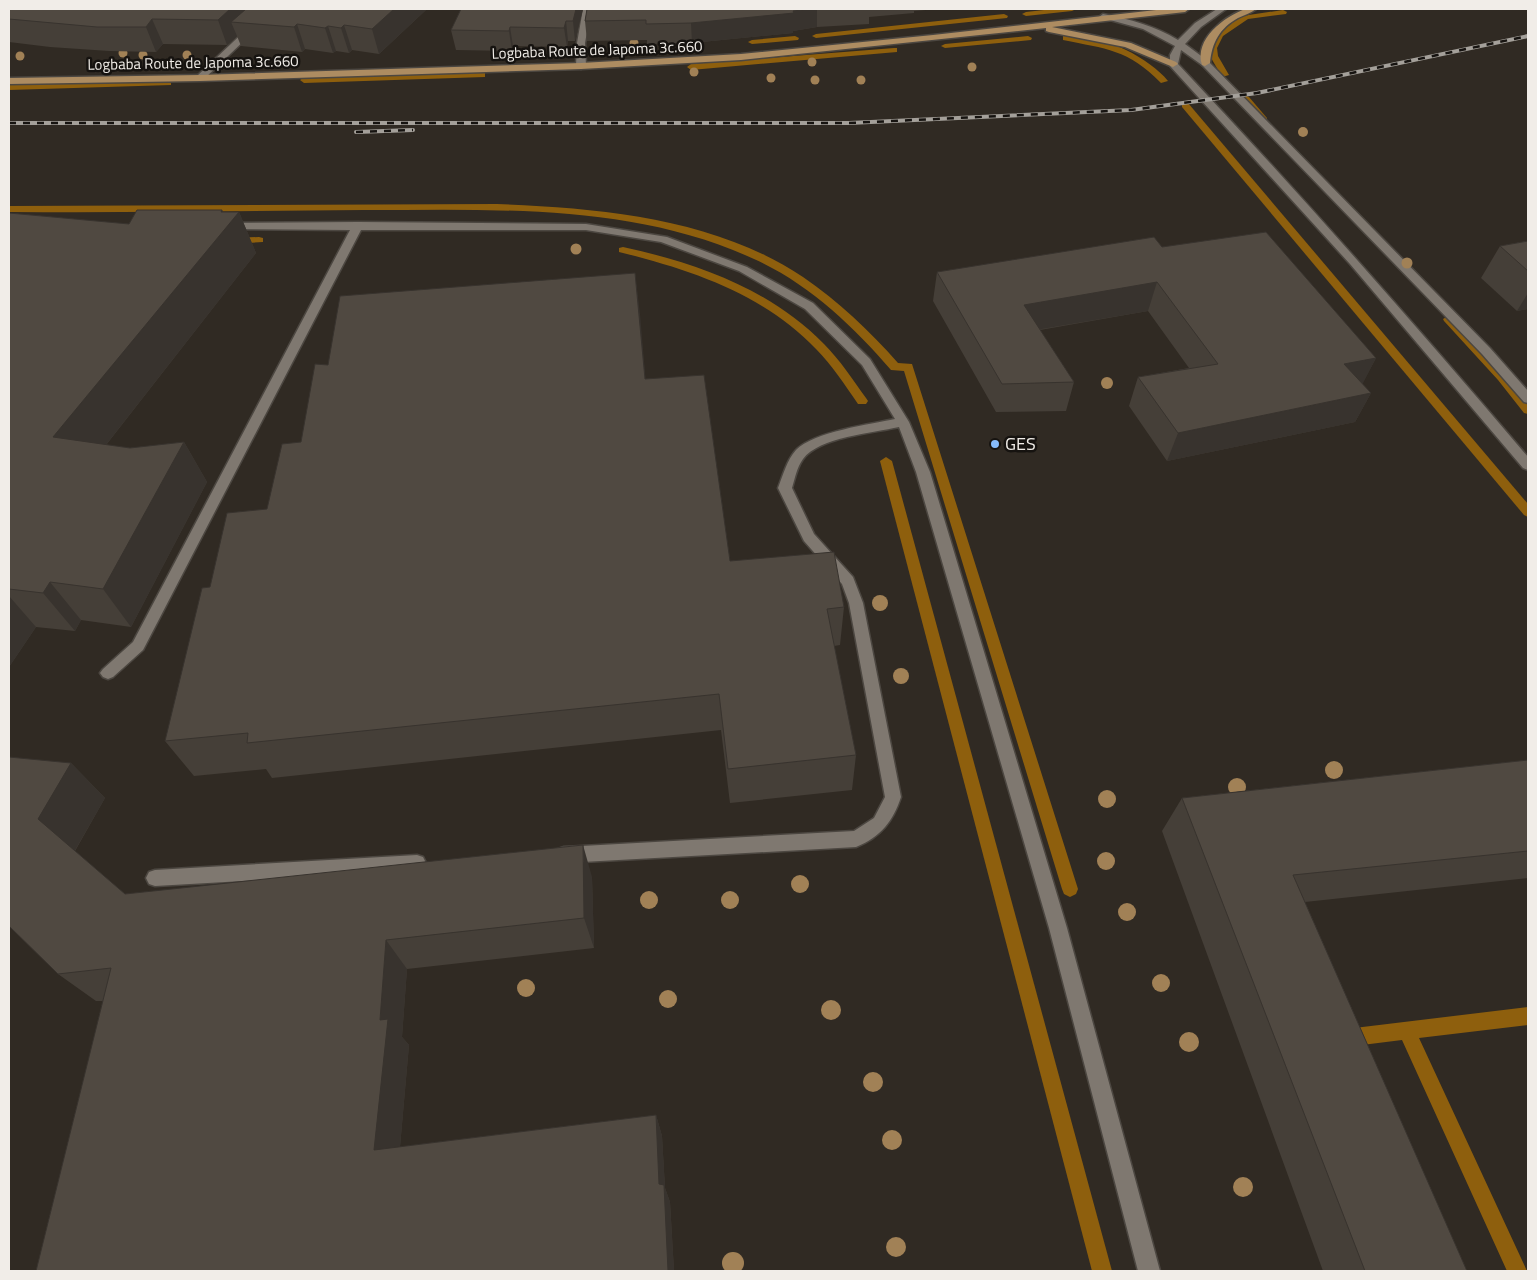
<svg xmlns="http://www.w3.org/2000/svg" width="1537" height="1280" font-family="'Titillium Web',sans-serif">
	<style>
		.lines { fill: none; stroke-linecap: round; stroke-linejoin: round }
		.stream { fill: #8e5f0d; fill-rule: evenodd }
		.minor-casing { stroke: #4c4741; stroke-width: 3 }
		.major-casing { stroke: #4c4741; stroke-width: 3 }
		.minor { fill: #7f7870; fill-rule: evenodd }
		.major { fill: #ad8c61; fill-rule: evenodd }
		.rail-casing { stroke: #a4a09a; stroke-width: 4 }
		.rail { stroke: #161310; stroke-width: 2.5; stroke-dasharray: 7; stroke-linecap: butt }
		.tree { fill: #a18156 }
		.wall { fill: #453f38 }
		.shaded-wall { fill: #38332e }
		.building { fill: #504941; stroke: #38332e }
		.poi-dot { fill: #86bbfb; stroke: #161310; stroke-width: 2 }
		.labels { text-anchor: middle; stroke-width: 5; stroke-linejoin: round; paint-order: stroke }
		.far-street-label { font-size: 15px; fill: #f1ede8; stroke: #161310 }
		.poi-label { font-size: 18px; fill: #f1ede8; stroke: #161310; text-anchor: start }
	</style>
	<rect width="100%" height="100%" fill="#302a23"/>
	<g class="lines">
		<g class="stream">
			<polygon points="1053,9 1076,9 1072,11 1026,16 1022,14 1026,12"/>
			<polygon points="1283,10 1287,12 1286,14 1248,19 1223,36 1217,48 1218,56 1229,75 1222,77 1210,56 1211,40 1217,32 1242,16"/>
			<polygon points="1004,14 1008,16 1007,18 816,38 812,36 816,34"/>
			<polygon points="795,36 799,38 798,40 752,44 748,42 752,40"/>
			<polygon points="1028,36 1032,38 1031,40 945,48 941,46 945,44"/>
			<path d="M1063,36C1095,31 1148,56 1168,81L1161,83C1128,49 1106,49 1063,40Z"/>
			<polygon points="894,48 897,48 897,52 691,70 687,67 691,64"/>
			<polygon points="482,72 485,73 485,77 304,83 300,80 304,77"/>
			<polygon points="168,80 171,81 171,85 9,90 9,84"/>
			<polygon points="1246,96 1249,97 1267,118 1267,122 1261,122 1243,101 1242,99"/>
			<polygon points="1185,102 1188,103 1528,504 1528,517 1524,515 1182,107 1182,103"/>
			<path d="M497,204C600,208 715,218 803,277C839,302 869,330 898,363L912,364L1078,889L1076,894L1070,897L1064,894L1062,889L904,371L891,370C852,325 809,284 754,259C632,203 495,210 364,210C245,211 127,213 9,212V206Z"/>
			<polygon points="259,237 263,238 263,242 232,244 227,241 232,238"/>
			<path d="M623,247C697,263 770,289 824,344C840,360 853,380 866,398L868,401L866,404H858C845,385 832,365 816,349C763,294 692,270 619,252V248Z"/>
			<polygon points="1448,316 1452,317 1506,374 1528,403 1528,414 1524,413 1498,380 1444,321 1443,319"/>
			<polygon points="886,457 892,461 1112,1271 1092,1271 880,461"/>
			<polygon points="1528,1007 1528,1025 1419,1038 1527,1271 1507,1271 1402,1040 1346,1047 1340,1044 1337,1038 1340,1032 1346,1029"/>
		</g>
		<g class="minor-casing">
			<g id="minor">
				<polygon points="268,9 277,9 203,80 197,80 197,76"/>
				<polygon points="583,9 591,9 585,43 586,66 581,69 576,66 577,43"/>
				<path d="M1217,9H1226L1201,27L1185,44L1208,61L1490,348L1528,391V403L1524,402L1482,354L1202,65L1181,50L1178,64C1298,191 1414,323 1528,457V470L1523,468L1350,264L1170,66V55L1175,46L1143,29L1099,17L1103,14C1130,19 1155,26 1178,40L1195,23Z"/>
				<path d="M358,222L586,224L667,237L747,267L813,303L870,359L909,422L930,472L1067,928L1160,1271H1138L1049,928L916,472L899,427C873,433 819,437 803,459C797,467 795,478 792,488L814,534L853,577L863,603L901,797C893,821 881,837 856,847L564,863L558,861L555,855L558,849L564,847L854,831L874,818L885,797L849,603L842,584L804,541L778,488C783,475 787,460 796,450C813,432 871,424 895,419L862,365L805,309L739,271L661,242L586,230H361L143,650L113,677L108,679L103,677L100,673L103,669L133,642L350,230L225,229L220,226L225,223Z"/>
				<polygon points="417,855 423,857 426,863 423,869 417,871 155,886 149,884 146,878 149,872 155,870"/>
			</g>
		</g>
		<g class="major-casing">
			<g id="major">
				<polygon points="1165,9 1189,9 1185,12 1052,27 1131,43 1176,62 1178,64 1173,67 1125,47 1049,32 1046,31 1046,28 741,60 581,69 200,81 9,84 9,78 200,75 581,63 741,54 933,35"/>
				<path d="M1245,9H1256C1251,13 1244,15 1238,18C1220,28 1212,42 1210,63L1205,66L1202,65C1194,39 1224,17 1245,9Z"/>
			</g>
		</g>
		<use href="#minor" class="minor"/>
		<use href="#major" class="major"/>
		<g class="rail-casing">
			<g id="rail">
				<polyline points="9,123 849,123 1131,110 1257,93 1528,36"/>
				<polyline points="356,132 413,130"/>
			</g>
		</g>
		<use href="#rail" class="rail"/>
	</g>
	<g class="tree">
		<circle cx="634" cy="43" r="4.5"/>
		<circle cx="123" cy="53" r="4.5"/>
		<circle cx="143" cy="55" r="4.5"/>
		<circle cx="187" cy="55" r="4.5"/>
		<circle cx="20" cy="56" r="4.5"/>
		<circle cx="812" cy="62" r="4.5"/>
		<circle cx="972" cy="67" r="4.5"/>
		<circle cx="694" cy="72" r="4.5"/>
		<circle cx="771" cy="78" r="4.5"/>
		<circle cx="815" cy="80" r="4.5"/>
		<circle cx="861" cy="80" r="4.5"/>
		<circle cx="1303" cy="132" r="5"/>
		<circle cx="576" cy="249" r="5.5"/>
		<circle cx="1407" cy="263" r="5.5"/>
		<circle cx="1107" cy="383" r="6"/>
		<circle cx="880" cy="603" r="8"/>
		<circle cx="901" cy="676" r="8"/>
		<circle cx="1334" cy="770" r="9"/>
		<circle cx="1237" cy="787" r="9"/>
		<circle cx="1107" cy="799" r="9"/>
		<circle cx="1106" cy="861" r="9"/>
		<circle cx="800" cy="884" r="9"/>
		<circle cx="649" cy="900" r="9"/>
		<circle cx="730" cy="900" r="9"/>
		<circle cx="1127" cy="912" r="9"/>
		<circle cx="1161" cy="983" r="9"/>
		<circle cx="526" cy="988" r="9"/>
		<circle cx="668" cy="999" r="9"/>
		<circle cx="831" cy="1010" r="10"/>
		<circle cx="1189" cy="1042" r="10"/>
		<circle cx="873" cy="1082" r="10"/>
		<circle cx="892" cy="1140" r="10"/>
		<circle cx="1243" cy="1187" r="10"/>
		<circle cx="896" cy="1247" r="10"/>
		<circle cx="733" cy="1263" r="11"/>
	</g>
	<g class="wall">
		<polygon points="9,9 427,9 379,54 352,50 349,53 336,51 333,53 305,49 302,52 241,46 237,36 227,45 163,44 156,52 109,51 50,47 9,42"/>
		<polygon points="461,9 583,9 575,41 568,41 567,47 513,46 512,51 456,50 451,30"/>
		<polygon points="587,9 937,9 914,11 914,13 869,17 869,24 817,27 793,31 793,33 692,43 647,44 647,40 587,41 585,21"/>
		<polygon points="222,210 223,212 239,212 256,253 106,445 130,448 184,442 207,482 131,627 81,620 75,631 36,627 9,667 9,213 129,224"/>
		<polygon points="1528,241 1528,309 1517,311 1481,278 1500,246"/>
		<polygon points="1162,247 1376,358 1362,384 1371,393 1355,422 1167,461 1129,406 1138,377 1189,368 1148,311 1040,330 1074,382 1066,411 996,412 933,301 937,272"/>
		<polygon points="635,273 645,379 730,561 844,607 840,645 834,646 856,755 852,790 730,803 721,730 272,778 266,769 194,776 165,741 210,587 267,509 301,442 328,365"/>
		<polygon points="1528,760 1528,878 1305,902 1467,1271 1323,1271 1162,831 1182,798"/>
		<polygon points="71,763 105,798 75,851 125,894 592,877 594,948 407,969 402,1037 409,1045 400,1147 656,1115 662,1136 665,1188 670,1202 674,1271 36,1271 103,1001 96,1001 58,974"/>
	</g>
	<g class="shaded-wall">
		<polygon points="230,9 266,9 231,22 237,36 227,45 218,20"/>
		<polygon points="394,9 427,9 379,54 372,29"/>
		<polygon points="576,9 583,9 575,41 573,21"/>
		<polygon points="811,9 817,9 817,27 793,31 793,33 692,43 691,23"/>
		<polygon points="152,19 163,44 156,52 146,27"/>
		<polygon points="566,21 568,41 567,47 564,28"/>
		<polygon points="297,24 305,49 302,52 294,27"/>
		<polygon points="344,25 352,50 349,53 341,28"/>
		<polygon points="328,26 336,51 333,53 325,28"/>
		<polygon points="510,27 513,46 512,51 509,31"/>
		<polygon points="222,210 228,225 239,212 256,253 80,478 53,437"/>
		<polygon points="635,273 640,314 649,420 645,379"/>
		<polygon points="1157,282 1148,311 1018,333 1024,305"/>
		<polygon points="1528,293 1528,309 1517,311"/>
		<polygon points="1376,358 1361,387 1344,364"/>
		<polygon points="1371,393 1355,422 1167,461 1178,433"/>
		<polygon points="184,442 207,482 131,627 103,589"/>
		<polygon points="50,582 81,620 75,631 43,593"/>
		<polygon points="9,596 36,627 9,667"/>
		<polygon points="71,763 105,798 74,852 38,819"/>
		<polygon points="583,845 592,877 594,948 584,918"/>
		<polygon points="386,940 407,969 402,1037 409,1045 398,1169 374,1150 380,1020"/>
		<polygon points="656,1115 662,1136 665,1188 670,1202 674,1271 668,1271 659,1184"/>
	</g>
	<g class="building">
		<polygon points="9,9 230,9 218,20 152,19 146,27 97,27 9,19"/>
		<polygon points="246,9 394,9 372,29 344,25 341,28 328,26 325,28 297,24 294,27 231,22"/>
		<polygon points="461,9 576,9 573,21 566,21 564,28 510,27 509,31 451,30"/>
		<polygon points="587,9 811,9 793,11 794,13 691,23 646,24 646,20 585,21"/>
		<polygon points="137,210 222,210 221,212 239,212 53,437 130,448 184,442 103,589 50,582 43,593 9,589 9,213 129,224"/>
		<polygon points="1266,232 1376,358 1344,364 1371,393 1178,433 1138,377 1218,364 1157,282 1024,305 1074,382 1002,384 937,272 1154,237 1162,247"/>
		<polygon points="1528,241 1528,271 1500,246"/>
		<polygon points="635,273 645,379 704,375 730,561 834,552 844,607 827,609 856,755 728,769 719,694 247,743 248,733 165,741 202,588 210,587 227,513 267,509 282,444 301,442 315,364 328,365 340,296"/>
		<polygon points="9,757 71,763 38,819 125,894 583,845 584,918 386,940 380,1020 388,1019 374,1150 656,1115 659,1184 664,1185 668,1271 36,1271 111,968 58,974 9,926"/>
		<polygon points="1528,760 1528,851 1293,875 1467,1271 1365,1271 1182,798"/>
	</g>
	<circle class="poi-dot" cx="995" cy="444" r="5"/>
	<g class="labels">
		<g class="far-street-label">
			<text transform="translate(597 50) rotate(-2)" y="5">Logbaba Route de Japoma 3c.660</text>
			<text transform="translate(193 63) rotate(-1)" y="5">Logbaba Route de Japoma 3c.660</text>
		</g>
		<g class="poi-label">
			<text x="1005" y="450">GES</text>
		</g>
	</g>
	<rect width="1537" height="1280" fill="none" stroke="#f1ede8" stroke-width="20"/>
</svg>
